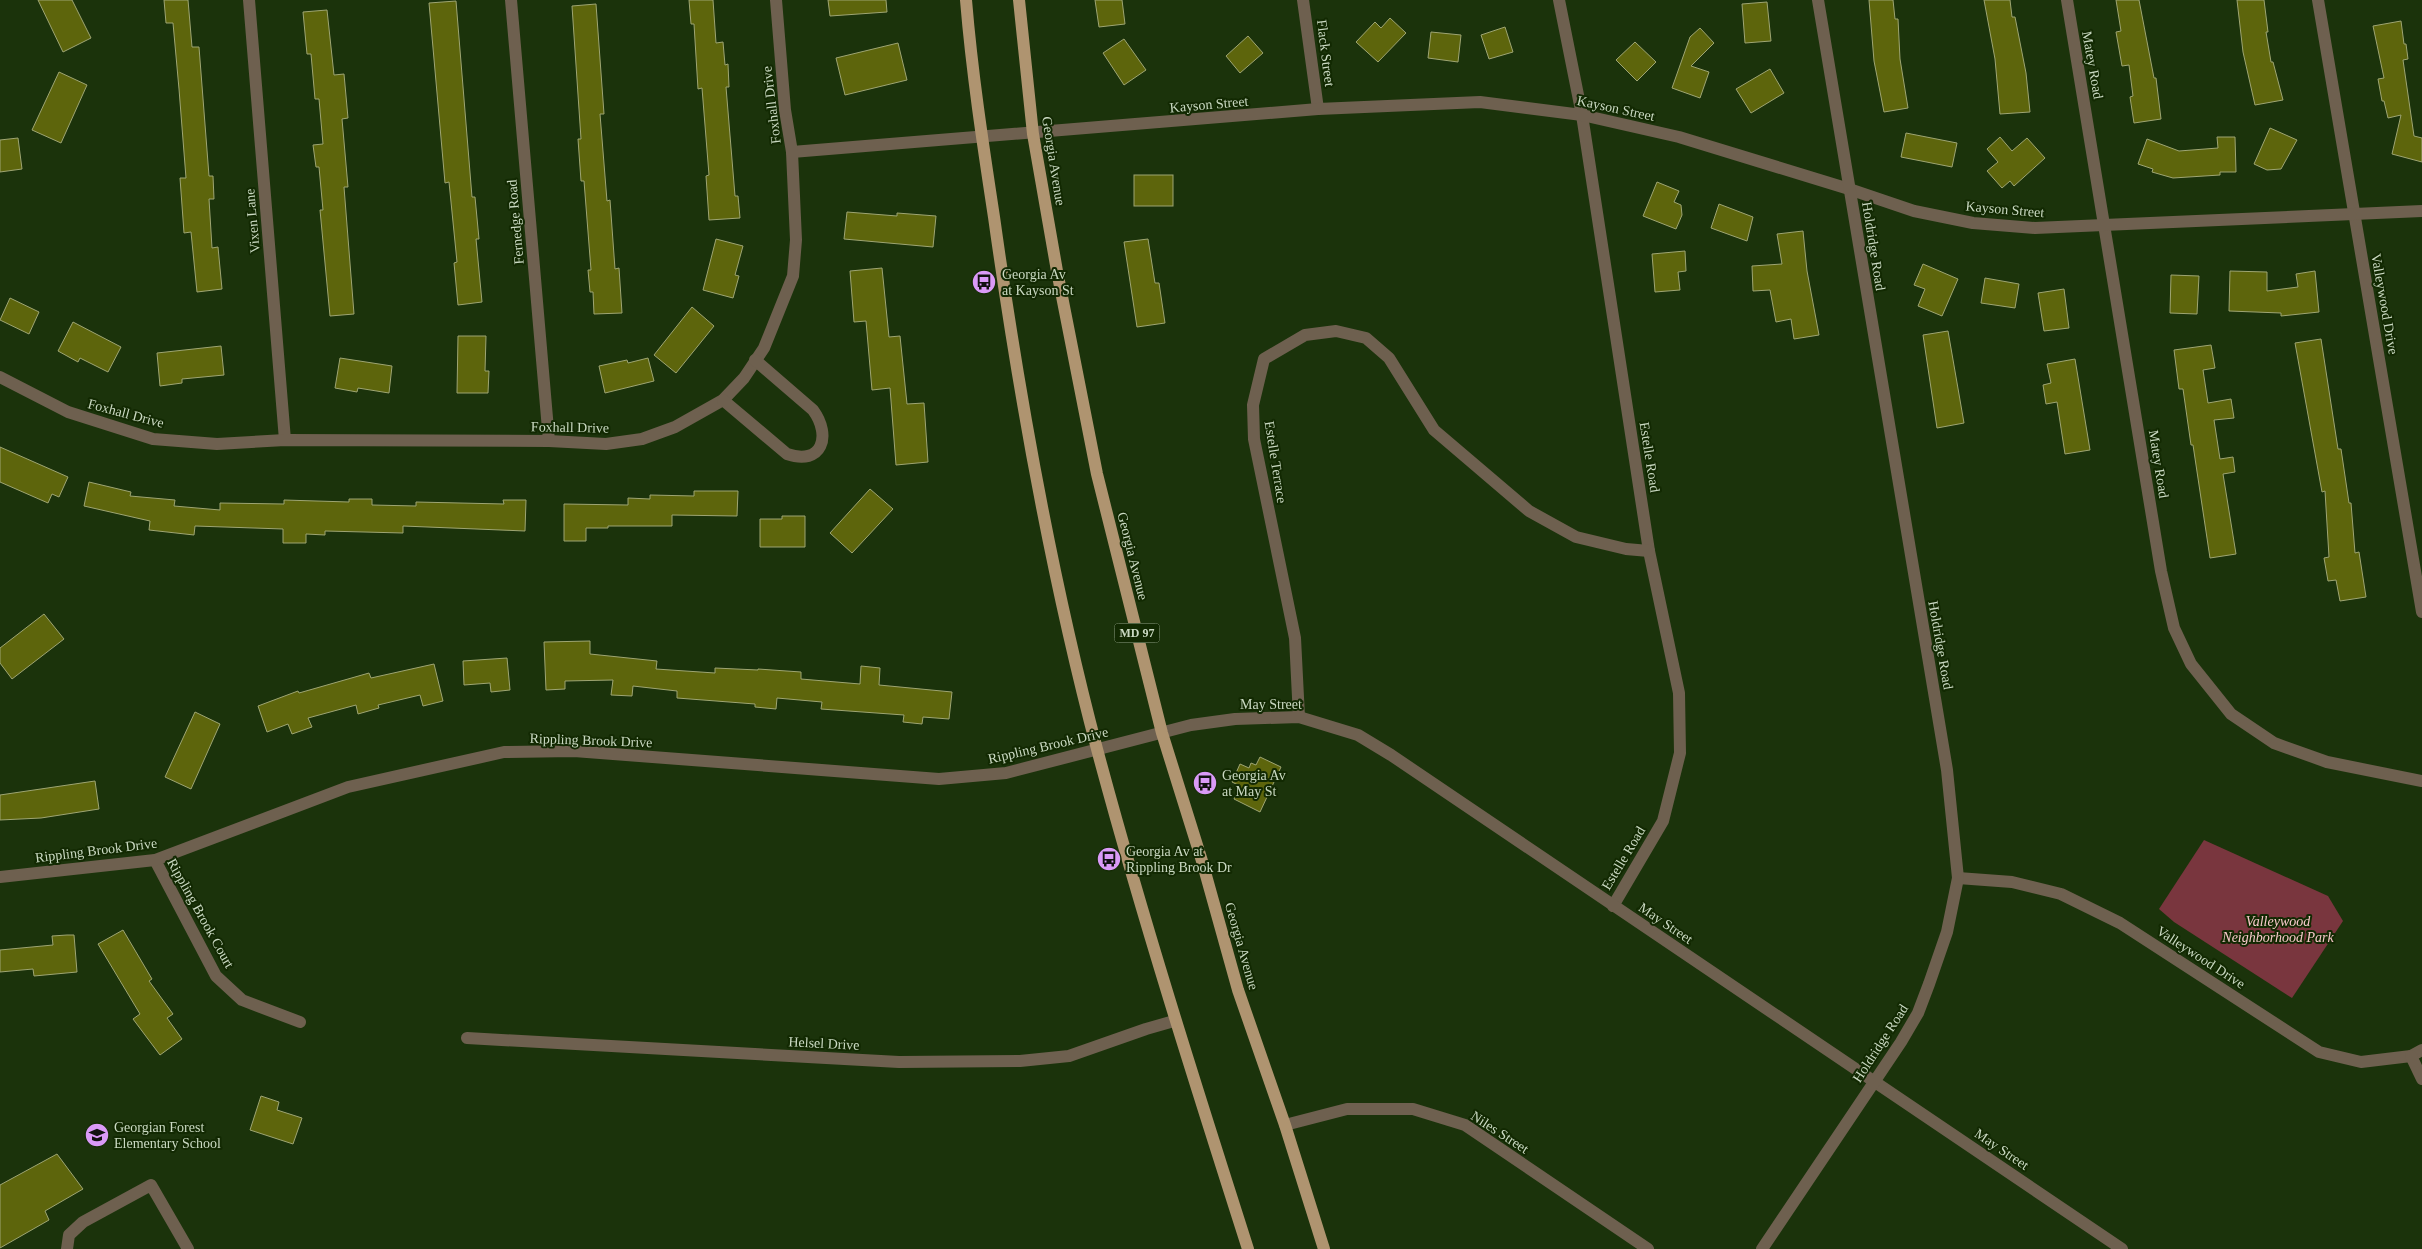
<svg xmlns="http://www.w3.org/2000/svg" width="2422" height="1249" font-family="'Times New Roman',serif">
	<style>
		.green { fill: #79363e }
		.building { fill: #5d650c; stroke: #9ea573 }
		.lines { fill: none; stroke-linecap: round; stroke-linejoin: round }
		.minor { stroke: #6e604f; stroke-width: 12 }
		.major { stroke: #af9470; stroke-width: 12 }
		.labels { text-anchor: middle; stroke-width: 4; stroke-linejoin: round; paint-order: stroke }
		.shield { fill: #122902; stroke: #93a488; stroke-width: 1 }
		.shield-label { font-size: 12px; font-weight: bold; fill: #cad9c2 }
		.street-label { font-size: 14px; fill: #cad9c2; stroke: #122902 }
		.poi-label { font-size: 14px; fill: #cad9c2; stroke: #122902; text-anchor: start }
		.park-label { font-size: 14px; font-style: italic; fill: #f8c9cb; stroke: #122902 }
	</style>
	<rect width="100%" height="100%" fill="#1b330b"/>
	<polygon class="green" points="2204,840 2328,896 2343,921 2292,998 2174,922 2159,909"/>
	<g class="building">
		<polygon points="38,0 72,0 91,38 63,52"/>
		<polygon points="164,0 188,0 192,47 199,47 209,176 213,176 214,199 209,199 212,248 218,247 222,289 197,292 191,232 184,233 180,178 186,178 179,89 173,23 166,23"/>
		<polygon points="689,0 713,0 716,43 723,42 725,65 728,64 729,87 726,87 735,196 738,196 740,218 709,220 706,176 709,175 702,88 698,89 694,24 691,24"/>
		<polygon points="828,0 886,0 887,12 830,16"/>
		<polygon points="1095,0 1122,0 1125,24 1099,27"/>
		<polygon points="1869,0 1893,0 1895,19 1898,19 1900,59 1908,108 1884,112 1874,61"/>
		<polygon points="1984,0 2010,0 2012,17 2015,17 2026,73 2030,112 2000,114 1995,59"/>
		<polygon points="2116,0 2139,0 2154,78 2156,78 2161,119 2134,123 2130,97 2133,96 2129,65 2122,66 2116,32 2121,31"/>
		<polygon points="2237,0 2264,0 2268,32 2266,32 2271,62 2273,62 2283,100 2255,105 2243,52"/>
		<polygon points="456,1 472,197 475,197 479,239 476,239 482,302 458,305 454,263 457,262 449,182 445,183 429,3"/>
		<polygon points="1767,2 1771,41 1745,43 1742,4"/>
		<polygon points="596,4 604,114 600,114 607,201 610,200 615,269 619,268 622,313 594,314 593,292 590,292 588,270 591,270 584,181 581,181 578,139 581,139 572,6"/>
		<polygon points="327,10 334,75 344,74 348,118 342,119 348,187 344,187 354,314 330,316 320,210 323,210 319,167 316,167 313,145 323,144 319,99 315,99 311,54 307,54 303,12"/>
		<polygon points="1390,18 1406,33 1378,62 1356,42 1375,22 1381,28"/>
		<polygon points="2401,21 2404,44 2406,44 2408,59 2403,60 2414,136 2422,138 2422,162 2392,154 2401,115 2388,118 2384,101 2382,101 2378,79 2384,78 2373,26"/>
		<polygon points="1505,27 1513,52 1489,59 1481,35"/>
		<polygon points="1700,28 1714,43 1691,66 1709,72 1700,98 1672,88 1690,37"/>
		<polygon points="1431,32 1461,35 1458,62 1428,58"/>
		<polygon points="1248,36 1263,53 1240,73 1226,56"/>
		<polygon points="1124,39 1146,70 1124,85 1103,53"/>
		<polygon points="1635,42 1656,62 1637,81 1616,60"/>
		<polygon points="898,43 907,80 845,95 836,58"/>
		<polygon points="1770,69 1784,93 1751,113 1736,89"/>
		<polygon points="59,72 87,85 61,143 32,130"/>
		<polygon points="2270,128 2297,140 2281,169 2267,170 2254,164"/>
		<polygon points="1906,133 1957,143 1952,167 1901,157"/>
		<polygon points="2000,137 2012,151 2027,138 2045,158 2014,186 2010,181 2002,188 1987,171 1998,162 1987,149"/>
		<polygon points="2217,137 2235,137 2236,172 2220,172 2220,175 2173,178 2152,172 2153,169 2138,164 2147,139 2179,151 2218,148"/>
		<polygon points="18,138 22,169 0,172 0,140"/>
		<rect x="1134" y="175" width="39" height="31"/>
		<polygon points="1657,182 1679,191 1674,202 1681,205 1682,215 1676,229 1643,216"/>
		<polygon points="1719,204 1753,217 1747,241 1711,228"/>
		<polygon points="847,212 897,216 897,213 936,216 933,247 844,239"/>
		<polygon points="1803,231 1807,271 1819,335 1794,339 1791,319 1776,322 1770,290 1753,291 1752,266 1782,264 1777,234"/>
		<polygon points="716,239 743,246 735,275 739,276 733,298 703,290"/>
		<polygon points="1148,239 1155,283 1159,283 1165,323 1137,327 1124,242"/>
		<polygon points="1685,251 1686,271 1678,272 1680,290 1655,292 1652,254"/>
		<polygon points="1923,264 1958,279 1942,316 1918,306 1925,289 1914,285"/>
		<polygon points="882,268 889,337 900,336 907,404 924,403 928,462 896,465 890,388 872,390 866,321 854,322 850,271"/>
		<polygon points="2230,271 2267,272 2267,291 2298,287 2296,274 2315,271 2319,312 2281,316 2281,313 2229,311"/>
		<polygon points="2171,275 2199,276 2197,314 2170,313"/>
		<polygon points="1985,278 2019,284 2015,308 1981,303"/>
		<polygon points="2064,289 2069,328 2044,331 2038,293"/>
		<polygon points="10,298 39,312 29,334 0,320"/>
		<polygon points="692,307 714,326 676,373 654,355"/>
		<polygon points="73,322 121,347 108,372 80,358 78,362 58,351"/>
		<polygon points="1948,331 1964,423 1937,428 1923,335"/>
		<polygon points="458,336 486,336 485,371 489,371 488,393 457,393"/>
		<polygon points="2321,339 2338,449 2341,449 2349,503 2351,503 2355,553 2359,552 2366,597 2340,601 2336,580 2328,581 2324,558 2329,557 2325,491 2322,492 2295,343"/>
		<polygon points="2211,345 2215,368 2203,370 2208,403 2231,399 2234,418 2214,420 2220,459 2233,457 2235,472 2223,474 2236,554 2210,558 2193,445 2191,445 2183,389 2179,389 2174,350"/>
		<polygon points="221,346 224,375 182,379 182,383 160,386 157,353"/>
		<polygon points="340,358 392,366 389,393 358,388 357,392 335,388"/>
		<polygon points="648,358 654,381 605,393 599,366 627,360 628,363"/>
		<polygon points="2075,359 2090,450 2065,454 2057,402 2046,404 2043,385 2051,383 2047,364"/>
		<polygon points="0,447 68,477 59,497 52,494 48,503 0,482"/>
		<polygon points="89,482 131,492 130,496 175,500 174,506 220,510 220,503 284,504 284,500 349,502 349,499 372,499 372,505 416,506 416,502 504,504 503,500 526,500 525,531 403,526 403,533 325,531 325,535 306,534 306,543 283,543 283,529 195,526 194,535 149,530 150,521 84,506"/>
		<polygon points="870,489 893,509 852,553 830,533"/>
		<polygon points="694,491 738,491 737,516 672,515 672,526 608,526 608,528 586,528 586,541 564,541 564,504 628,505 628,498 650,499 650,495 694,496"/>
		<polygon points="782,516 805,516 805,547 760,547 760,519 782,519"/>
		<polygon points="44,614 64,639 12,679 0,663 0,648"/>
		<polygon points="590,641 590,654 657,661 656,669 715,673 715,668 758,670 758,669 801,672 801,679 860,684 861,666 880,668 879,685 952,692 949,719 923,717 922,724 903,722 904,715 821,709 822,702 777,698 776,709 755,707 755,704 677,698 677,691 633,686 632,696 611,695 613,680 565,681 565,689 546,690 544,642"/>
		<polygon points="507,658 510,690 491,692 490,683 464,685 463,661"/>
		<polygon points="434,664 443,701 423,706 420,695 378,705 379,708 358,714 356,705 308,718 312,727 292,734 288,724 267,732 258,706 298,691 299,693 369,673 371,678"/>
		<polygon points="195,712 220,724 191,789 165,777"/>
		<polygon points="1260,757 1281,767 1260,812 1234,799 1240,786 1232,782 1240,764 1249,768 1251,763 1256,765"/>
		<polygon points="95,781 99,809 41,818 0,820 0,795"/>
		<polygon points="123,930 152,979 149,981 173,1014 167,1018 182,1039 160,1055 133,1019 140,1014 98,944"/>
		<polygon points="67,935 74,935 77,972 34,976 33,969 0,972 0,950 53,945 52,936"/>
		<polygon points="261,1096 279,1102 277,1110 302,1118 293,1144 250,1130"/>
		<polygon points="57,1154 83,1189 45,1211 49,1220 0,1248 0,1185"/>
	</g>
	<g class="lines">
		<g class="minor">
			<polyline points="249,0 285,440"/>
			<polyline points="511,0 549,441"/>
			<polyline points="1303,0 1318,109"/>
			<polyline points="1559,0 1582,115 1649,551 1679,693 1680,753 1663,821 1613,906"/>
			<polyline points="2067,0 2161,571 2174,628 2191,664 2231,714 2274,743 2327,762 2422,781"/>
			<polyline points="2318,0 2422,612"/>
			<polyline points="792,152 1318,109 1480,102 1582,115 1679,137 1849,189 1914,211 1973,223 2035,228 2422,211"/>
			<polyline points="0,377 68,412 153,439 217,444 285,440 549,441 606,444 642,439 675,427 723,400 744,378 764,348 793,276 796,240 792,152 785,110 776,0"/>
			<path d="M723,400L787,454C822,466 832,436 813,410L755,360"/>
			<polyline points="1299,717 1295,638 1254,439 1253,405 1264,359 1305,335 1336,331 1366,338 1389,358 1434,430 1529,511 1576,537 1626,549 1649,551"/>
			<polyline points="155,860 216,976 242,1000 300,1022"/>
			<polyline points="0,877 155,860 348,787 504,752 574,751 939,779 1006,773 1191,725 1235,719 1299,717 1358,735 1391,755 2122,1249"/>
			<polyline points="1958,878 2012,882 2061,894 2120,923 2319,1052 2361,1062 2411,1056 2422,1050"/>
			<polyline points="467,1038 899,1062 1020,1061 1069,1056 1146,1029 1174,1021"/>
			<polyline points="2411,1056 2422,1079"/>
			<polyline points="1285,1125 1347,1109 1413,1109 1465,1125 1648,1249"/>
			<polyline points="67,1249 69,1235 83,1222 151,1185 188,1249"/>
			<polyline points="1762,1249 1901,1042 1918,1013 1929,984 1947,932 1958,878 1947,770 1818,0"/>
		</g>
		<g class="major">
			<path d="M966,0C972,73 983,145 994,217C1019,396 1051,575 1097,749C1142,917 1195,1083 1248,1249"/>
			<polyline points="1019,0 1033,134 1057,271 1097,474 1162,733 1202,861 1238,990 1285,1125 1324,1249"/>
		</g>
	</g>
	<defs>
		<g id="bus-disc" transform="scale(1.25)"><circle r="9.5" fill="#da9af7" stroke="#122902"/><path d="M-5-6H5V4H4V6H2V4H-2V6H-4V4H-5ZM-3.5-4V0h7V-4ZM-3.5 1.2v1.5H-2V1.2ZM2 1.2v1.5H3.5V1.2Z" fill="#111"/></g>
		<g id="school-disc" transform="scale(1.25)"><circle r="9.5" fill="#da9af7" stroke="#122902"/><path d="M0-5L7-2L0 1L-7-2ZM-4 1L0 2.5L4 1V4Q0 6-4 4Z" fill="#111"/></g>
	</defs>
	<g fill-rule="evenodd">
		<use href="#bus-disc" x="984" y="282"/>
		<use href="#bus-disc" x="1205" y="783"/>
		<use href="#bus-disc" x="1109" y="859"/>
		<use href="#school-disc" x="97" y="1135"/>
	</g>
	<g class="labels">
		<rect class="shield" x="1114.5" y="623.5" width="45" height="19" rx="4"/>
		<g class="shield-label">
			<text x="1137" y="637">MD 97</text>
		</g>
		<g class="street-label">
			<text transform="translate(1326 53) rotate(83)" y="5">Flack Street</text>
			<text transform="translate(2093 65) rotate(80)" y="5">Matey Road</text>
			<text transform="translate(1209 104) rotate(-5)" y="5">Kayson Street</text>
			<text transform="translate(771 105) rotate(-97)" y="5">Foxhall Drive</text>
			<text transform="translate(1616 108) rotate(12)" y="5">Kayson Street</text>
			<text transform="translate(1054 161) rotate(81)" y="5">Georgia Avenue</text>
			<text transform="translate(2005 209) rotate(5)" y="5">Kayson Street</text>
			<text transform="translate(252 221) rotate(-95)" y="5">Vixen Lane</text>
			<text transform="translate(515 222) rotate(-95)" y="5">Fernedge Road</text>
			<text transform="translate(1874 246) rotate(81)" y="5">Holdridge Road</text>
			<text transform="translate(2385 304) rotate(80)" y="5">Valleywood Drive</text>
			<text transform="translate(126 413) rotate(15)" y="5">Foxhall Drive</text>
			<text transform="translate(570 427) rotate(1)" y="5">Foxhall Drive</text>
			<text transform="translate(1650 457) rotate(81)" y="5">Estelle Road</text>
			<text transform="translate(1276 462) rotate(81)" y="5">Estelle Terrace</text>
			<text transform="translate(2159 464) rotate(81)" y="5">Matey Road</text>
			<text transform="translate(1133 556) rotate(76)" y="5">Georgia Avenue</text>
			<text transform="translate(1941 645) rotate(80)" y="5">Holdridge Road</text>
			<text x="1271" y="709">May Street</text>
			<text transform="translate(591 740) rotate(2)" y="5">Rippling Brook Drive</text>
			<text transform="translate(1048 745) rotate(-13)" y="5">Rippling Brook Drive</text>
			<text transform="translate(96 850) rotate(-7)" y="5">Rippling Brook Drive</text>
			<text transform="translate(1623 858) rotate(-59)" y="5">Estelle Road</text>
			<text transform="translate(201 913) rotate(61)" y="5">Rippling Brook Court</text>
			<text transform="translate(1666 923) rotate(34)" y="5">May Street</text>
			<text transform="translate(1242 946) rotate(74)" y="5">Georgia Avenue</text>
			<text transform="translate(2201 957) rotate(33)" y="5">Valleywood Drive</text>
			<text transform="translate(824 1043) rotate(3)" y="5">Helsel Drive</text>
			<text transform="translate(1880 1043) rotate(-57)" y="5">Holdridge Road</text>
			<text transform="translate(1500 1132) rotate(33)" y="5">Niles Street</text>
			<text transform="translate(2002 1149) rotate(34)" y="5">May Street</text>
		</g>
		<g class="poi-label">
			<text x="1002" y="279">Georgia Av<tspan x="1002" dy="16">at Kayson St</tspan></text>
			<text x="1222" y="780">Georgia Av<tspan x="1222" dy="16">at May St</tspan></text>
			<text x="1126" y="856">Georgia Av at<tspan x="1126" dy="16">Rippling Brook Dr</tspan></text>
			<text x="114" y="1132">Georgian Forest<tspan x="114" dy="16">Elementary School</tspan></text>
		</g>
		<g class="park-label">
			<text x="2278" y="926">Valleywood<tspan x="2278" dy="16">Neighborhood Park</tspan></text>
		</g>
	</g>
</svg>
